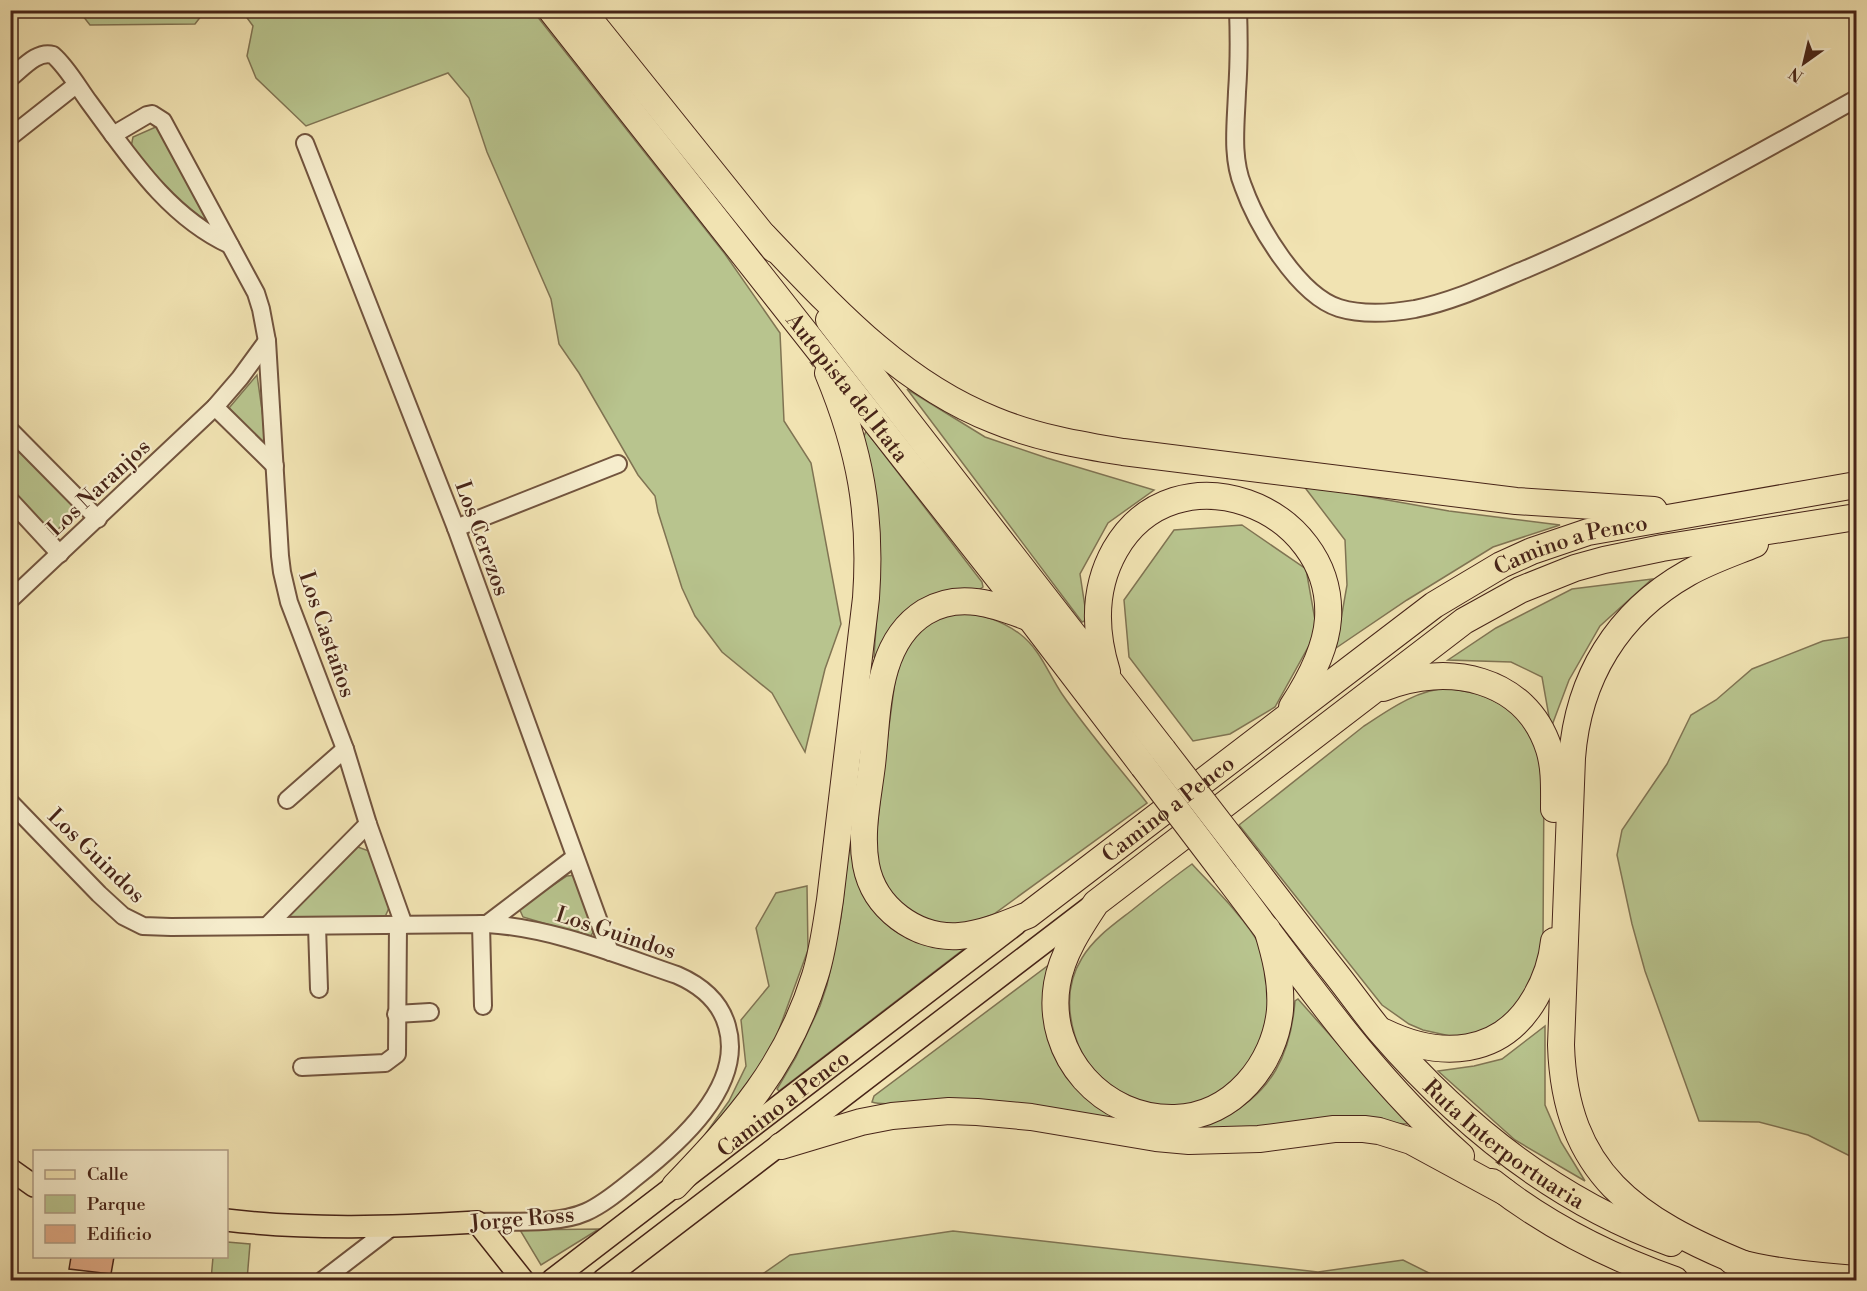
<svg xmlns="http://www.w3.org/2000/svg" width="1867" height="1291" font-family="'Libre Bodoni',serif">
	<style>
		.green { fill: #b8c48e; stroke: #807453; stroke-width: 1.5 }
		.building { fill: #e0aa86; stroke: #472418; stroke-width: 1.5 }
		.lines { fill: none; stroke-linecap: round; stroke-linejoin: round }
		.minor-casing { stroke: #72543e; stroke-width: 20 }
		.major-casing { stroke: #472418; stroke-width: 24 }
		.highway-casing { stroke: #472418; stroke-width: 28 }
		.minor { stroke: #f6edcd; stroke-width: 16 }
		.major { stroke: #f1e3b2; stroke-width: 21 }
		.highway { stroke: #f1e3b2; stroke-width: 26 }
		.highway-bridge-casing { stroke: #472418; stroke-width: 28; stroke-linecap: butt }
		.highway-bridge { stroke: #f1e3b2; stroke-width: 26 }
		.labels { text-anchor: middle; stroke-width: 4.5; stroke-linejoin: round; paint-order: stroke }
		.street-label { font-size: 22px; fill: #472418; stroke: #f6edcd }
	</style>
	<rect width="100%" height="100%" fill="#f1e3b2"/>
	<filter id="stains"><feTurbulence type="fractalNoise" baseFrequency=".00333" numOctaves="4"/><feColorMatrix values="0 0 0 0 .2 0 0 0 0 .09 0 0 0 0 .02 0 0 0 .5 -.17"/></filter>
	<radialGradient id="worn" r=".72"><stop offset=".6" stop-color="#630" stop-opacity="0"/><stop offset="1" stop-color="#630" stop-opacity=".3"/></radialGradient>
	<g class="green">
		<polygon points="79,11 205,11 195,24 90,25"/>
		<polygon points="242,11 533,11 725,254 780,333 784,421 811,463 841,624 825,669 805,752 772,693 722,652 695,616 682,588 658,512 655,496 638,475 579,373 559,344 551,299 487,152 469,98 448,73 306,126 256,78 247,56 253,26"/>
		<polygon points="158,126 208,221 200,217 184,207 131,147 133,137"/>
		<polygon points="257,375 268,453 229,408"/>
		<polygon points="907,389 985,437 1047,458 1154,490 1108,523 1080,574 1087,620 1082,622"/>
		<polygon points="866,431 982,582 983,587 878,658 874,657 880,569 863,439"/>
		<polygon points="10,435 80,508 51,536 11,493"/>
		<polygon points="1303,485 1449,511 1560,525 1493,547 1407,600 1336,648 1347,585 1345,540"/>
		<polygon points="1242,525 1306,569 1317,631 1275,707 1230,734 1193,741 1129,657 1124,600 1174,530"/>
		<polygon points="1652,579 1600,626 1569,680 1551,728 1542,677 1511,662 1448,660 1496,628 1572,589"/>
		<path d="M960,612C983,615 1001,620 1020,634C1040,649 1048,673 1062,694C1088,732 1119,767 1147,803L994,914L968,924L941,926L899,909L874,860L882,779L895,681L902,656L913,637L937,618Z"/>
		<polygon points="1856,636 1856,1159 1808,1135 1759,1122 1699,1121 1645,971 1632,924 1617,855 1622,830 1667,764 1691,715 1716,700 1752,669 1823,641"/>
		<path d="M1448,688L1479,694L1501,704L1520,720L1536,745L1544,774L1543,942L1531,984L1506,1018L1474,1035L1450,1036L1423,1030L1409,1024L1382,1005L1239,825L1364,726C1390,709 1416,690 1448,688Z"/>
		<path d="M851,831L856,833C856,849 855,868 859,884C864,905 889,931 909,938C922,943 954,943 969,945L779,1091L777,1089L796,1057L820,1006L827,985L841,917Z"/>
		<polygon points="355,846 369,851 389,908 384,919 291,919 287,914"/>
		<path d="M1192,864C1212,886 1245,918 1259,944C1268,962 1269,981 1268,1001C1268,1009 1269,1020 1266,1028C1265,1034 1261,1039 1258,1044C1248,1064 1239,1081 1219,1093C1168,1126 1092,1093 1075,1036C1067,1010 1067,982 1082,958C1094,938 1113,925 1131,911C1151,895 1171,879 1192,864Z"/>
		<polygon points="576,875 594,931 590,937 523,917 519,908 567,876"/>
		<polygon points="807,886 808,950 769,1057 741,1100 704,1136 729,1101 746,1066 741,1020 769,986 756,928 776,893"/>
		<path d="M1050,964L1047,978L1099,1108L1120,1121L946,1099C927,1099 886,1107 872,1102L874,1096Z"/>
		<path d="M1298,999L1409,1124L1333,1121L1259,1132L1181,1130C1194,1126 1210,1125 1222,1118C1272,1094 1291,1053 1295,1001Z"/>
		<polygon points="1545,1026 1545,1105 1561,1142 1585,1181 1515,1140 1438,1071 1474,1066 1502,1059"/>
		<polygon points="599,1229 541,1265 520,1230"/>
		<polygon points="953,1231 1318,1272 1403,1260 1443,1280 754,1280 790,1255"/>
		<polygon points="227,1242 250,1244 247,1280 211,1280 213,1257 226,1256"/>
	</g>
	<polygon class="building" points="71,1257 114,1257 111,1274 69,1269"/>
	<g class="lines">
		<g class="minor-casing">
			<g id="minor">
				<path d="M1238,10C1239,37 1239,65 1237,92C1236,123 1231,157 1243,186C1257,225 1298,295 1339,308C1362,315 1392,313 1415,309C1454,301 1490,284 1526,269C1640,221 1748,159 1856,99"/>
				<path d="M10,78C22,69 37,50 53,55C67,67 78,87 89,102C129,156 167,216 230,245"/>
				<polyline points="113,135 147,115 152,114 163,121 256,293 261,309 267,341 280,556 282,572 289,602 345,749 368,824 404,925"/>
				<polyline points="10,137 76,85"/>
				<polyline points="305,143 456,528 610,952"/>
				<polyline points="215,407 275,466"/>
				<polyline points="10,430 98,519"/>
				<polyline points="10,500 60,554"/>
				<polyline points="456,528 618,464"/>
				<polyline points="10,600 215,407 240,378 267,341"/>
				<polyline points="287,800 345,749"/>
				<path d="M10,802L99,894L123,916L143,926L171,927L487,924C553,928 615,954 677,975C700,985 720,1001 727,1026C745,1087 677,1145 635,1178C620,1190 604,1204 586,1212C557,1225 510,1221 477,1222"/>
				<polyline points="481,924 483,1006"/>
				<polyline points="487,924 575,857"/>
				<polyline points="267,926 368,824"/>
				<polyline points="317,926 319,989"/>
				<polyline points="396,1014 430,1012"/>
				<polyline points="302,1067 385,1063 397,1054 398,925"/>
				<polyline points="323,1280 392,1227"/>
			</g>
		</g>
		<g class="major-casing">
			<g id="major">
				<polyline points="10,1169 34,1186"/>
				<path d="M226,1220C310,1230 393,1227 477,1222L523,1280"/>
				<path id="s1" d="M552,1280L1016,924"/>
				<polyline points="603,1280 1089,908"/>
			</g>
		</g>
		<g class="highway-casing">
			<g id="highway">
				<path id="s2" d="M551,10L1030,618L1143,766"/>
				<polyline points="582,10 774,249"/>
				<path d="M764,236C832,307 900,383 994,420C1035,437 1079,445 1123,452L1516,501L1654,510"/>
				<polyline points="829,320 1163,750"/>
				<path id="s3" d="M1030,618C996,605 960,591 925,612C875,643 878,713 872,765C868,798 860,832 866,865C874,908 916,939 959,936C983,934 1006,924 1028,915L1434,605L1501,565L1532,551L1588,532L1856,485"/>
				<path d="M1107,672C1094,630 1093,589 1115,550C1175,445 1335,506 1328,619C1326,650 1309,681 1292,707"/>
				<path d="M1383,688C1447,662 1526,677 1549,749C1555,768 1554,789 1554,809"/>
				<path id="s4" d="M1247,859C1276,897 1306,936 1336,974C1351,993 1365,1013 1380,1031C1460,1124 1555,1201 1671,1243"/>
				<path d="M1225,874C1300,972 1368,1074 1461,1156"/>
				<path d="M1267,929C1275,955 1282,982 1280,1010C1275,1064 1233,1116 1175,1118C1103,1120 1045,1056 1057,984C1062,954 1080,927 1096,903L1464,621L1520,590L1575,568L1604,560L1662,548L1856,517"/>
				<path d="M1384,1032C1440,1059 1501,1057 1535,998C1545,981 1552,961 1554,941"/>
				<polyline points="781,1146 861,1122 892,1116 949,1111 977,1112 1031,1117 1156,1138 1189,1141 1259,1139 1334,1129 1364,1129 1379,1131 1411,1141 1505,1192"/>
				<path d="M1492,1182C1546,1225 1610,1257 1675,1280"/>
				<path d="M675,1186C738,1120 787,1066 815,976C823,951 826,925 830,900L866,598C872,514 860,450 828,373"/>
				<path d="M1732,1261C1772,1272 1815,1276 1856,1279"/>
				<path d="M1746,1265C1636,1220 1565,1174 1561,1045L1572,758C1578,678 1617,613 1688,573C1709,561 1733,553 1755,544"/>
			</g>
		</g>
		<use href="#minor" class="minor"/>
		<use href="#major" class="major"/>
		<use href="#highway" class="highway"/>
		<g class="highway-bridge-casing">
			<g id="highway-bridge">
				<polyline points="1163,750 1247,859"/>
				<polyline points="1143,766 1225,874"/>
			</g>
		</g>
		<use href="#highway-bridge" class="highway-bridge"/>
	</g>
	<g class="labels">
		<g class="street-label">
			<text dy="8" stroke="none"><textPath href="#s2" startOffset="480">Autopista del Itata</textPath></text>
			<text transform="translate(98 487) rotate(-43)" y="8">Los Naranjos</text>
			<text transform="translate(483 538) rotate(70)" y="8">Los Cerezos</text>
			<text dy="8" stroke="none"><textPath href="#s3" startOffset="1240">Camino a Penco</textPath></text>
			<text transform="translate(328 634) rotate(71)" y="8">Los Castaños</text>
			<text dy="8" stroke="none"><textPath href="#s3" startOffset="754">Camino a Penco</textPath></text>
			<text transform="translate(97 855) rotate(44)" y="8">Los Guindos</text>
			<text transform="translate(616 932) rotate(18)" y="8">Los Guindos</text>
			<text dy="8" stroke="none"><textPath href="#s1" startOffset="291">Camino a Penco</textPath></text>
			<text dy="8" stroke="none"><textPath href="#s4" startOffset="386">Ruta Interportuaria</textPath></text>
			<text transform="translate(522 1218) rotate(-5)" y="8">Jorge Ross</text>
		</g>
	</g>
	<rect width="1867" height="1291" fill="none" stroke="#f1e3b2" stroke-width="36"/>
	<rect x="12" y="12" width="1843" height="1267" fill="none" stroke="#472418" stroke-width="3"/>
	<rect x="18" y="18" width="1831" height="1255" fill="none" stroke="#472418" stroke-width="1.5"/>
	<rect x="33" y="1150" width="195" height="108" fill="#f6edcd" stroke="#b09d85" stroke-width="1.5"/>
	<rect x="45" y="1170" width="30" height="9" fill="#f1e3b2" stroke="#b09d85" stroke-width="1.5"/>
	<text x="87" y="1180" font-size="18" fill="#472418">Calle</text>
	<rect x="45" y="1195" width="30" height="18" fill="#b8c48e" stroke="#b09d85" stroke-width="1.5"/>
	<text x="87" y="1210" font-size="18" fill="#472418">Parque</text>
	<rect x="45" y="1225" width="30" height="18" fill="#e0aa86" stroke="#b09d85" stroke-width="1.5"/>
	<text x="87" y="1240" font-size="18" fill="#472418">Edificio</text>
	<g transform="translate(1804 63) rotate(214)" stroke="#f6edcd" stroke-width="4.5" paint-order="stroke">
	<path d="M0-4.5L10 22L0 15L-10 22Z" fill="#472418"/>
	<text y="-9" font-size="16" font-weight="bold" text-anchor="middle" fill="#472418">N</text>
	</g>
	<rect width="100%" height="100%" filter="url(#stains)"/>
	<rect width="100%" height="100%" fill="url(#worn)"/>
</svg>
